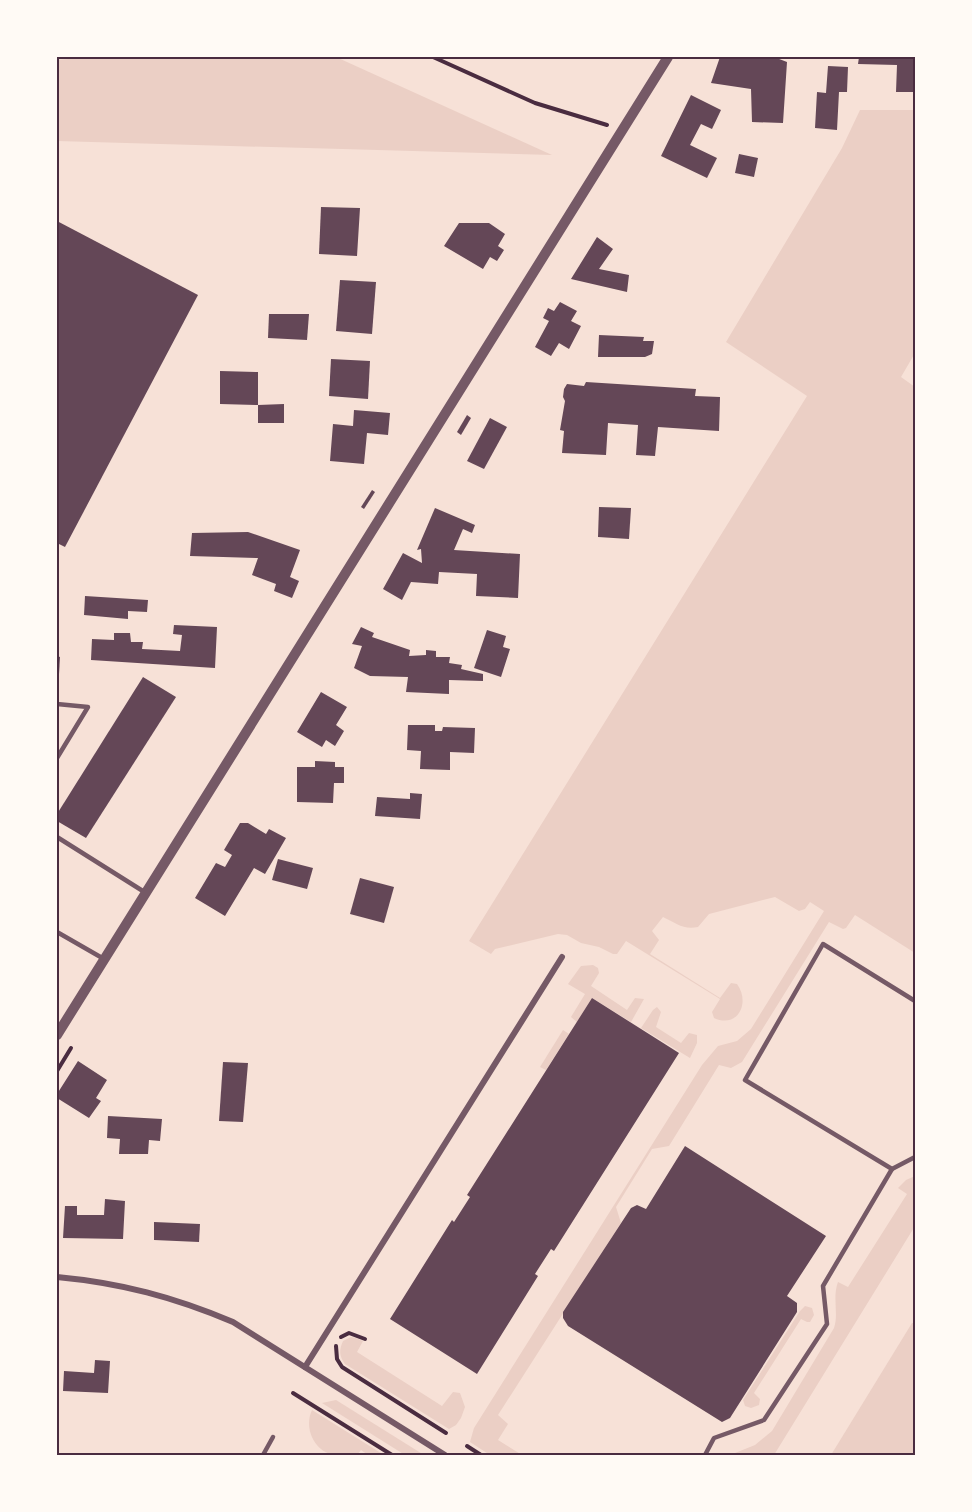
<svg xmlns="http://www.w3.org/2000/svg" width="972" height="1512" font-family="Lato,sans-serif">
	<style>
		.green { fill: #ebcfc5 }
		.building { fill: #644757 }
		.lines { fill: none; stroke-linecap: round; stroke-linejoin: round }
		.path { stroke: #4a2c40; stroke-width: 4 }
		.service { stroke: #755966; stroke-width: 4.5 }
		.minor { stroke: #755966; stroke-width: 6 }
		.tertiary { stroke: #755966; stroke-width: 10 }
		.neatline { fill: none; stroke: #4a2c40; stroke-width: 2 }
	</style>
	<rect width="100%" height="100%" fill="#f7e1d7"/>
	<g class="green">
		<polygon points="92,57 336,57 552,155 57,141 57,60"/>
		<path d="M860,110H915V353L901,377L915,387V953L855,915L846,928L843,929L829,922L742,1062L731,1068L719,1065L669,1146L652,1149L616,1207L621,1223L498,1415L508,1424L498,1440L522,1455H490L470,1442L474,1428L702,1065L718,1046L737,1041L751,1029L824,911L810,902L805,909L799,911L775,897L709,914L698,927C683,930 676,923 663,917L652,931L659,940L650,954L720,998L731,983L737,984C751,1003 737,1029 714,1018L712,1012L720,999L626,941L617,954H613L599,947L581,943L567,935L558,934L495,949L491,954L469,941L807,396L726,342L842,148Z"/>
		<polygon points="593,965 598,968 599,973 591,986 627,1010 635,998 644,999 631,1022 592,998 577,1022 571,1017 585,994 568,984 581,966"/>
		<polygon points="657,1007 661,1012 656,1027 681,1043 689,1033 697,1035 697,1043 690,1058 641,1028 653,1010"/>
		<polygon points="563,1030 569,1034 546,1070 540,1067"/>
		<path d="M915,1176V1226L774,1455H730L755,1445L772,1431L834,1328C839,1313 832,1298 838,1282L848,1287L907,1194L898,1188L906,1180Z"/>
		<polygon points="805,1306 812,1308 814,1315 810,1322 807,1322 801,1319 754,1393 760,1399 759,1405 751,1408 745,1406 743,1400 800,1311"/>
		<polygon points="912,1323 915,1323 915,1455 831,1455"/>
		<path d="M351,1337L356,1338L363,1341L357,1352L442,1406L453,1392L460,1393L465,1407L461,1418L456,1425L449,1429L345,1364C339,1356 339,1350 343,1341Z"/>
		<polygon points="336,1400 424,1455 405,1455 322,1403"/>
		<path d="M312,1410L384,1455H368L361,1450L357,1455C350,1455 341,1456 333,1455C313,1450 304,1427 312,1410Z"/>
	</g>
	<g class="building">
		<polygon points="720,57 774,57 787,62 783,123 752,122 751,89 711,83"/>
		<polygon points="859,57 915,57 915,92 896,92 897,65 858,64"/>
		<polygon points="828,66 848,67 847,92 839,92 837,130 815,128 817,92 826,93"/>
		<polygon points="691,95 721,110 712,129 701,124 690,145 717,158 707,178 661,156"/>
		<polygon points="739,154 758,158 754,177 735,173"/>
		<polygon points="321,207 360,208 357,256 319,254"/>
		<polygon points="57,221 198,295 65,547 57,543"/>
		<polygon points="459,223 489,223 505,234 498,246 504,250 497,261 490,257 483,269 444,246"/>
		<polygon points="597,237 613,249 599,269 629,275 627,292 571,279"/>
		<polygon points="340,280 376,282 372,334 336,331"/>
		<polygon points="560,302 577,311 571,321 581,326 569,349 559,343 551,356 535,347 549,321 543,318 548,308 554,311"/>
		<polygon points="269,314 309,314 307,340 268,338"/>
		<polygon points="599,335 644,337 643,341 654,341 652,354 645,357 598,357"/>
		<polygon points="331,359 370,361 368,399 329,396"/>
		<polygon points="220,371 258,372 258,405 220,404"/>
		<polygon points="586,382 696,389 695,396 720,397 719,431 658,427 655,456 636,455 638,425 608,423 606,455 562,453 564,431 560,430 565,401 563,397 564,389 567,384 584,386"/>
		<polygon points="284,404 284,423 258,423 258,405"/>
		<polygon points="354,410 390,413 388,435 367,433 364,464 330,461 333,424 353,426"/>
		<polygon points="467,415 471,418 461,435 457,432"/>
		<polygon points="490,418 507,427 484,469 467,461"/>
		<polygon points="372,490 375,492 364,509 361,507"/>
		<polygon points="599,507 631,508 629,539 598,537"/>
		<polygon points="435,508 475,525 472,533 463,529 454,550 520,554 518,598 476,596 477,574 439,572 438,584 411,582 402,600 383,589 403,553 422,563 421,549 417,550"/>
		<polygon points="248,532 300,550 290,577 299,581 292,598 274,591 276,584 252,575 258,558 190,556 192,533"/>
		<polygon points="85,596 148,600 147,612 128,611 128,619 84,615"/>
		<polygon points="174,625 217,627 215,668 91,660 92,639 114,640 114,633 130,633 131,642 143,642 142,649 180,651 182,635 173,634"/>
		<polygon points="361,627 374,633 372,637 410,650 409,656 426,655 426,650 436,651 436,657 450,657 449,663 462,665 461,669 483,674 483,681 449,680 449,694 406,692 408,677 370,676 354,668 362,646 352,644"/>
		<polygon points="487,630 506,636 503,647 510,649 501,677 474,668"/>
		<polygon points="57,656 60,657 59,674 57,674"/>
		<polygon points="143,677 176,697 86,838 57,821 57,814"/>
		<polygon points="321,692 347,707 336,725 344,731 335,746 326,740 322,747 297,732"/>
		<polygon points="408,725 435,725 435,731 442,731 443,727 475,728 474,753 450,752 450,770 420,769 421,751 407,750"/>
		<polygon points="315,761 335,762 335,767 344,767 344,783 334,783 333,803 297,802 297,767 315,767"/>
		<polygon points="410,793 422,794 420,819 375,816 377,797 410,799"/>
		<polygon points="240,823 248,823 266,834 269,829 286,838 265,874 254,868 225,916 195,898 216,863 225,867 232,855 224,850"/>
		<polygon points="278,859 313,868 307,889 272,880"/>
		<polygon points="360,878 394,887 384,923 350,914"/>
		<polygon points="592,998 679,1053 554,1251 551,1249 535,1274 538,1276 477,1374 390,1319 452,1220 454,1222 470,1197 467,1195"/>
		<polygon points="78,1061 107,1080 96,1098 101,1101 89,1118 57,1098 57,1094"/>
		<polygon points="223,1062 248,1063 243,1122 219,1121"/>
		<polygon points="108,1116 162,1119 160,1141 149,1140 148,1154 119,1154 120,1139 107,1138"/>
		<polygon points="685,1146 826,1236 787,1296 797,1303 797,1312 730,1418 722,1422 568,1326 563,1318 563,1312 631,1208 637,1205 646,1209"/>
		<polygon points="105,1199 125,1201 123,1239 63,1238 65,1206 77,1206 77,1215 104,1215"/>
		<polygon points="154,1222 200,1224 199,1242 154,1240"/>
		<polygon points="95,1360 110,1361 108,1393 63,1391 64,1371 94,1373"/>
	</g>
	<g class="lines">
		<g class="path">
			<polyline points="433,57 535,103 607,125"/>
			<polyline points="57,1071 71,1048"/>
			<polyline points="341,1337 349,1333 365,1339"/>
			<polyline points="336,1346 337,1359 342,1367 446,1433"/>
			<polyline points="293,1393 392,1455"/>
			<polyline points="467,1446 481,1455"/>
		</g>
		<g class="service">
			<polyline points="57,704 88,707 57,758"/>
			<polyline points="57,837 146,893"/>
			<polyline points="57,932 104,959"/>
			<polyline points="892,1169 745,1080 823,944 915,1001"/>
			<polyline points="263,1455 273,1437"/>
			<polyline points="705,1455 714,1438 764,1420 827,1324 823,1286 892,1169 915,1157"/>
		</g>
		<g class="minor">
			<path d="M57,1277C121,1283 174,1297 233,1322L445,1455"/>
			<polyline points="305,1367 562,957"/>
		</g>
		<polyline class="tertiary" points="57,1035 668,57"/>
	</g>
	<rect width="972" height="1512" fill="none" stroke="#fffaf5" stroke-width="117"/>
	<rect x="58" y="58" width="856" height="1396" class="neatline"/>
</svg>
